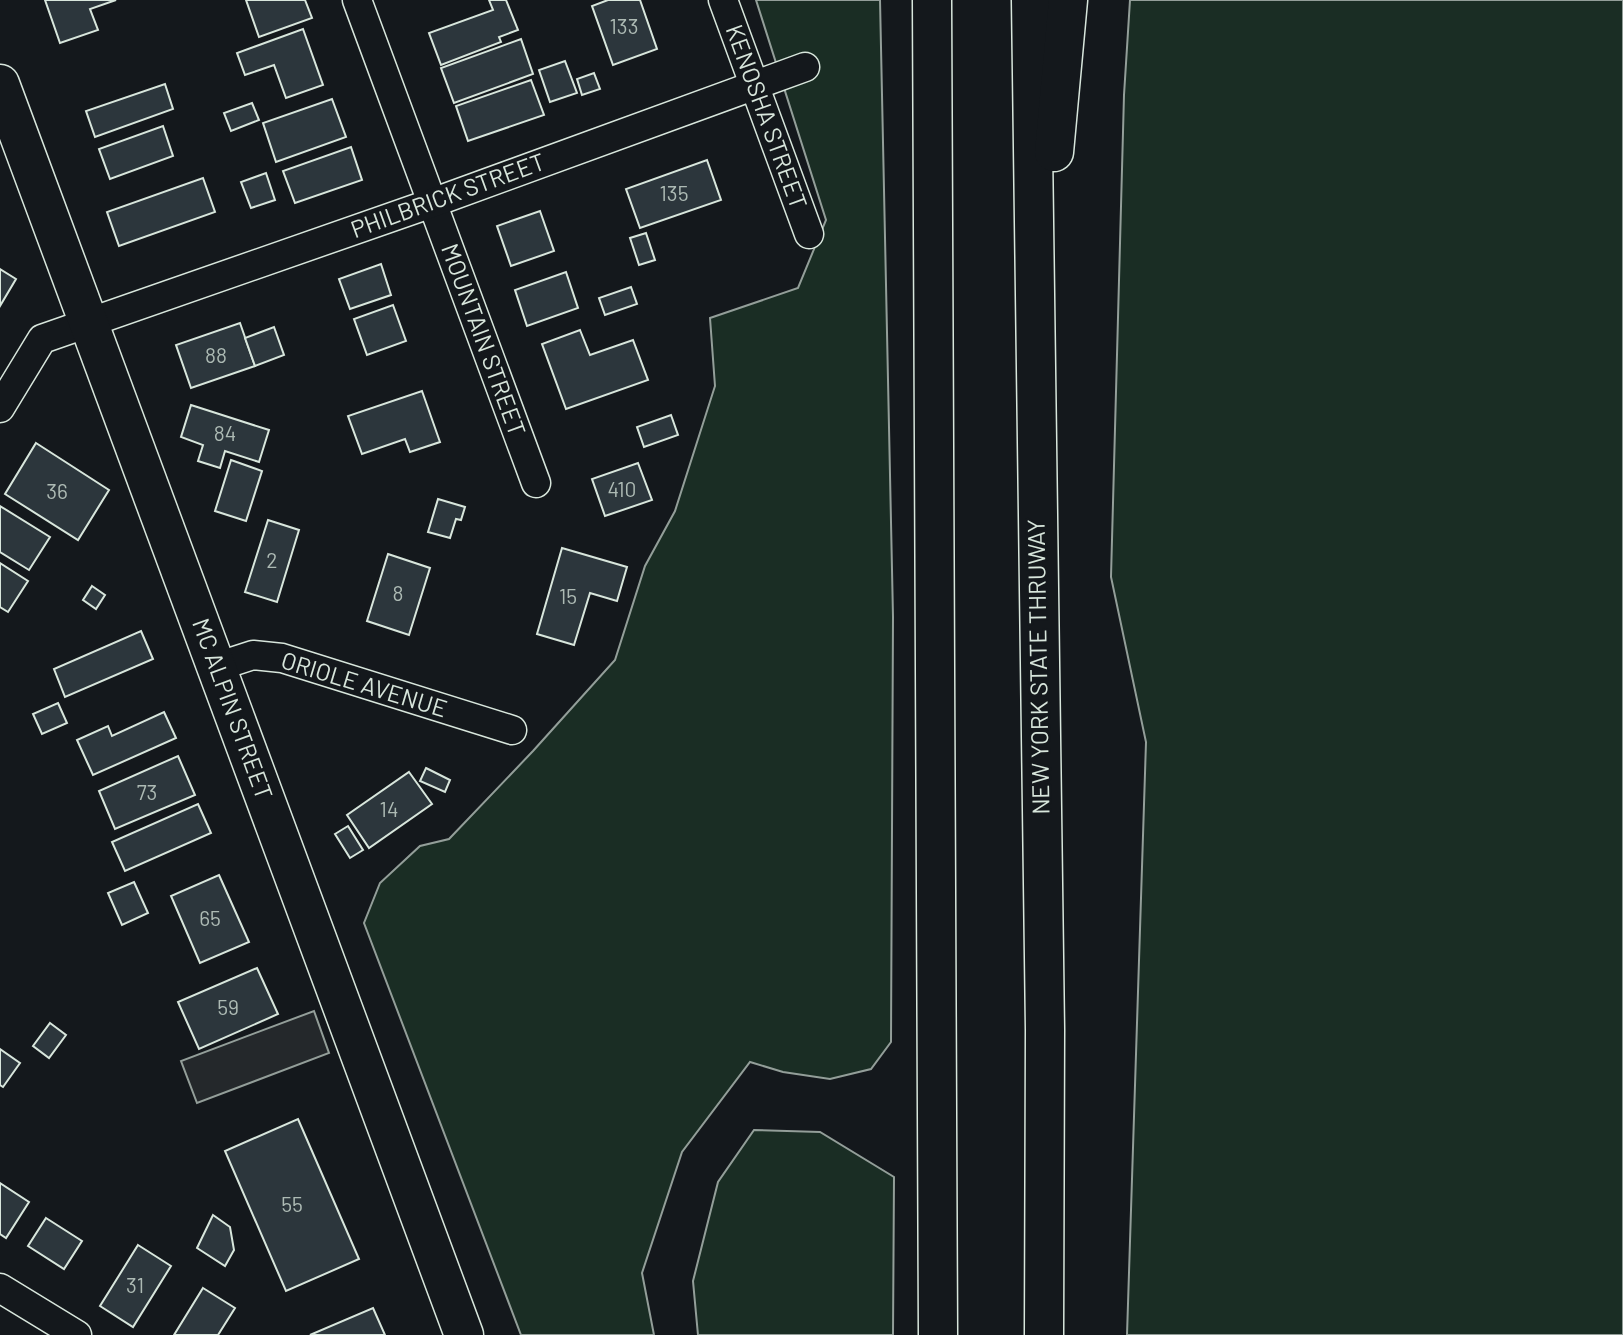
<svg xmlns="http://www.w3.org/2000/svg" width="1623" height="1335" font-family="Barlow,sans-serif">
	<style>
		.green { fill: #1a2d24; stroke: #939e99; stroke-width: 2 }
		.parking { fill: #24282b; stroke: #939e99; stroke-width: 2 }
		.building { fill: #2c363c; stroke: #d8e6dc; stroke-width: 2 }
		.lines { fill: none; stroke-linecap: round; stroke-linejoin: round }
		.street-casing { stroke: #d8e6dc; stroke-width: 31 }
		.secondary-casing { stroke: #d8e6dc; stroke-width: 41 }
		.highway-casing { stroke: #d8e6dc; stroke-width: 41 }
		.street { stroke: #14181c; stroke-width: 28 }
		.secondary { stroke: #14181c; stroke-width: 38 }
		.highway { stroke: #14181c; stroke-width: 38 }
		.labels { text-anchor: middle; stroke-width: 5; stroke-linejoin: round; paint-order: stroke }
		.number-label { font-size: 21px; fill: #adbab4 }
		.street-label { font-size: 24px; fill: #d8e6dc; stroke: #14181c }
	</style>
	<rect width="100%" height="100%" fill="#14181c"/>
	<g class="green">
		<polygon points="756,0 880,0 893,617 891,1042 871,1069 830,1079 783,1072 750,1062 682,1152 642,1273 654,1335 521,1335 364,923 380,883 420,846 449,839 533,751 615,660 645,566 675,511 715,386 710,318 798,288 826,220"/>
		<polygon points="1130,0 1623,0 1623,1335 1127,1335 1146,742 1111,577 1124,95"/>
		<polygon points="754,1130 820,1132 894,1177 893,1335 698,1335 693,1281 718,1182"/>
	</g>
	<polygon class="parking" points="314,1011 329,1053 197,1103 181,1061"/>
	<g class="building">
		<polygon points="45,0 116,0 90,9 98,30 60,43"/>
		<polygon points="246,0 305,0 312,18 259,37"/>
		<polygon points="489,0 506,0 518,30 499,37 501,42 441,65 429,33 493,10"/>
		<polygon points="608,0 640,0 657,49 613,65 592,6"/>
		<polygon points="303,29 323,85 286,98 274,65 245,75 237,53"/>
		<polygon points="521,39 533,74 454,103 441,68"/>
		<polygon points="565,61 577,93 550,102 539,70"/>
		<polygon points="594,73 600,89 582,95 577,79"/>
		<polygon points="531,80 544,115 468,141 456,106"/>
		<polygon points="165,84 173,109 95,137 86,111"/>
		<polygon points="332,99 346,137 276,162 263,123"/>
		<polygon points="252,103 259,120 231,131 224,113"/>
		<polygon points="163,126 173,156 110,179 99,149"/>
		<polygon points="351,147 362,180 295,203 283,171"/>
		<polygon points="707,160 721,200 640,228 626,189"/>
		<polygon points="266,173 275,200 251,208 241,182"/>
		<polygon points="203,178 215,212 119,246 107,212"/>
		<polygon points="540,211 554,251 511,266 497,226"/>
		<polygon points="646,233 655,260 639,265 630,238"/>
		<polygon points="381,264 391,295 350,309 339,279"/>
		<polygon points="0,269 16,279 0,306"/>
		<polygon points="566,272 578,308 527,326 515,290"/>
		<polygon points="631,287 637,304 605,315 599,298"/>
		<polygon points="393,305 406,341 367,355 354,319"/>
		<polygon points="240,323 255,366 191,388 176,345"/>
		<polygon points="274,327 284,355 255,366 245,338"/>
		<polygon points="580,330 590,355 633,340 648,380 566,409 542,344"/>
		<polygon points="422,391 440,442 410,452 405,439 362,454 348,416"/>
		<polygon points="191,405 269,430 259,462 225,451 220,468 198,461 203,445 181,437"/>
		<polygon points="671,415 678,435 644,447 637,427"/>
		<polygon points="36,443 109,490 78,540 5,494"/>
		<polygon points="231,460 262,471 246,521 215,511"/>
		<polygon points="638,463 652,500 605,516 592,479"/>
		<polygon points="438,499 465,507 461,520 456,519 450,538 428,532"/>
		<polygon points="0,506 50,537 29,570 0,552"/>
		<polygon points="268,520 299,530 277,602 245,592"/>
		<polygon points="562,548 627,567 617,601 590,593 574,645 537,634"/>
		<polygon points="388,554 430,568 409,635 367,621"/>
		<polygon points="0,563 28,581 8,612 0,607"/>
		<polygon points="92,586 105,595 96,609 83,600"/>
		<polygon points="141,631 153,659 65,697 54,669"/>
		<polygon points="58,703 67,723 42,734 33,714"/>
		<polygon points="164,712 176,738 93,775 77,740 108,726 112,736"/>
		<polygon points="178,756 195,795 115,829 99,791"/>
		<polygon points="426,768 450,780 445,792 420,781"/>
		<polygon points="409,772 432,804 369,848 347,815"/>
		<polygon points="198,804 211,833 125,871 112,842"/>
		<polygon points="348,826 363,850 350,858 335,834"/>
		<polygon points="219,875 249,942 200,963 171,896"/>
		<polygon points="134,882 148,913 122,925 108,893"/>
		<polygon points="257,968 278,1014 199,1049 178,1002"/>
		<polygon points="50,1023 66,1035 49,1058 33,1046"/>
		<polygon points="0,1049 20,1063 3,1087 0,1085"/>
		<polygon points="298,1119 359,1259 286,1291 225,1151"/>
		<polygon points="0,1183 29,1202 6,1238 0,1234"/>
		<polygon points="213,1215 230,1227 234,1250 225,1266 197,1248"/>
		<polygon points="46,1218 82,1241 64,1269 28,1246"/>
		<polygon points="138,1245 171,1266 133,1327 100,1306"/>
		<polygon points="203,1288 235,1308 218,1335 174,1335"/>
		<polygon points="373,1308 385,1335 310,1335"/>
	</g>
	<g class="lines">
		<g class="street-casing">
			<g id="street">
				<polyline points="357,0 536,483"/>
				<polyline points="723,0 809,234"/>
				<polyline points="0,408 42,339 432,203 805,67"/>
				<polyline points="216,667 253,655 282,658 512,730"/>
				<polyline points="0,1288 77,1335"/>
			</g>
		</g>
		<g class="secondary-casing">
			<polyline id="secondary" points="0,84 464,1335"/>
		</g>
		<g class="highway-casing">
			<g id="highway">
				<polyline points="932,0 938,1335"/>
				<polyline points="1031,0 1045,1030 1044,1335"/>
				<polyline points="1054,152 1068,0"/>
			</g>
		</g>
		<use href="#street" class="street"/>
		<use href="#secondary" class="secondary"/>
		<use href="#highway" class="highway"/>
	</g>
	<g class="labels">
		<g class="number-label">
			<text x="624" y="34">133</text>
			<text x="674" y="201">135</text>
			<text x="216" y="363">88</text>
			<text x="225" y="441">84</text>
			<text x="622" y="497">410</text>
			<text x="57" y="499">36</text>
			<text x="272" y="568">2</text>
			<text x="398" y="601">8</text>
			<text x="568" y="604">15</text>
			<text x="147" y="800">73</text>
			<text x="389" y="817">14</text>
			<text x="210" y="926">65</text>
			<text x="228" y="1015">59</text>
			<text x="292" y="1212">55</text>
			<text x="135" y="1293">31</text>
		</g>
		<g class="street-label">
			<text transform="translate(766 117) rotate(70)" y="8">KENOSHA STREET</text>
			<text transform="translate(448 196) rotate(-20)" y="8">PHILBRICK STREET</text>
			<text transform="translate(483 340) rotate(70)" y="8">MOUNTAIN STREET</text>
			<text transform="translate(1039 667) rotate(-91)" y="8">NEW YORK STATE THRUWAY</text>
			<text transform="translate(364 685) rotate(17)" y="8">ORIOLE AVENUE</text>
			<text transform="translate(232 709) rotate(70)" y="8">MC ALPIN STREET</text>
		</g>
	</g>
</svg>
